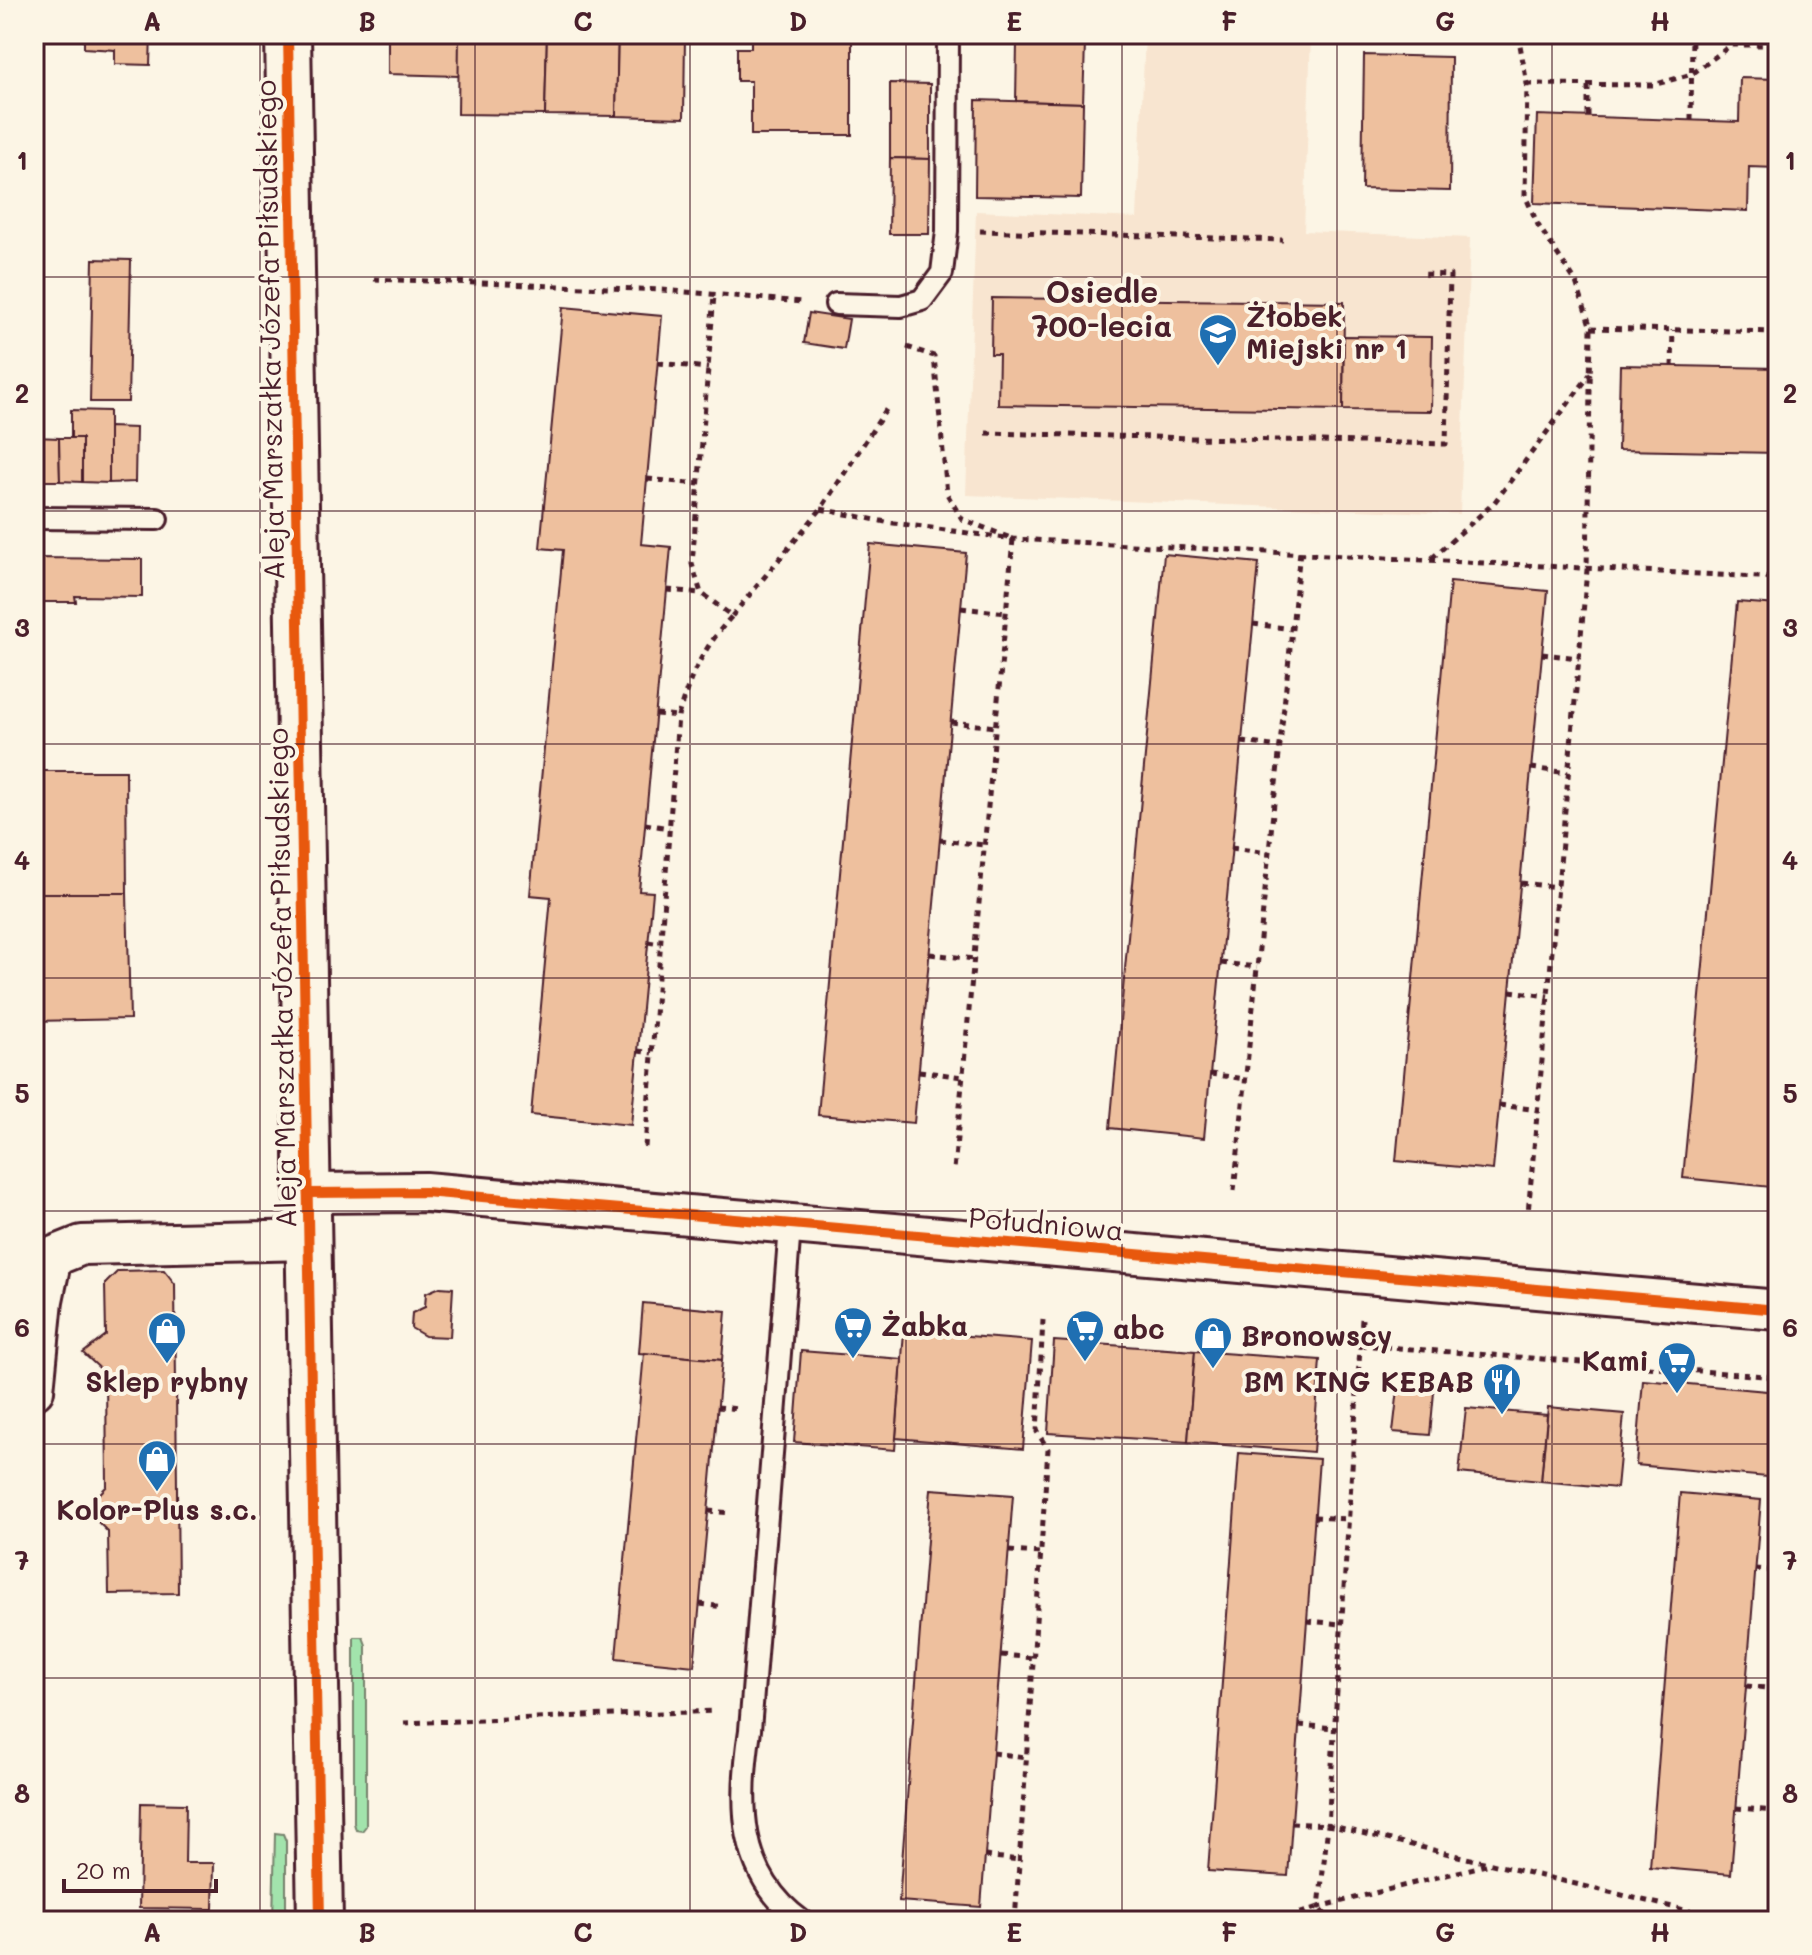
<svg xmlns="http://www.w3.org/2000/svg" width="1812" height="1955" font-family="Mali,sans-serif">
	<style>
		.built { fill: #f8e5d0 }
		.green { fill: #a2e3ac; stroke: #76816c; stroke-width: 2 }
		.building { fill: #eec09e; stroke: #4a1f2b; stroke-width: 2 }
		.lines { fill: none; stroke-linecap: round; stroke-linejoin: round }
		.service-casing { stroke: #4a1f2b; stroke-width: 26 }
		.minor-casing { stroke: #4a1f2b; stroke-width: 44 }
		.tertiary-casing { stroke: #4a1f2b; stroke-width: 50 }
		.path { stroke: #4a1f2b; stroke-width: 5; stroke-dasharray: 6 6; stroke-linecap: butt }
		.service { stroke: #fcf5e5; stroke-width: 20 }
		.minor { stroke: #fcf5e5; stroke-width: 38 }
		.tertiary { stroke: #fcf5e5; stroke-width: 44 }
		.cycleway-casing { stroke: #fcf5e5; stroke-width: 15 }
		.cycleway { stroke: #e8590c; stroke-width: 10 }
		.grid { fill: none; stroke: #4a1f2b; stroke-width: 2; stroke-opacity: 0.55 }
		.labels { text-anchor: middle; stroke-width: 8; stroke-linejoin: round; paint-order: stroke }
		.poi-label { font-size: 28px; font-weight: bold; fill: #4a1f2b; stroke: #fcf5e5; text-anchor: start }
		.street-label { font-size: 28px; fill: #4a1f2b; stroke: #fcf5e5 }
		.neighbourhood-label { font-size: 30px; font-weight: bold; fill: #4a1f2b; stroke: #fcf5e5 }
		.neatline { fill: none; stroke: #4a1f2b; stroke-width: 3 }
		.grid-label { font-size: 26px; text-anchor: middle; font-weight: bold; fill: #4a1f2b }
	</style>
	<rect width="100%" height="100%" fill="#fcf5e5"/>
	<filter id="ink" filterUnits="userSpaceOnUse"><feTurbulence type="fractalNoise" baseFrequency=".0125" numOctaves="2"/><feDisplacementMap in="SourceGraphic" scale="16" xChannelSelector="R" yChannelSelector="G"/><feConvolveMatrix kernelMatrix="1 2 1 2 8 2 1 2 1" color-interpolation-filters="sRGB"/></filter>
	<g filter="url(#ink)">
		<polygon class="built" points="1145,34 1311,34 1304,231 1470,238 1460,514 966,495 976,211 1137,218"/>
		<g class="green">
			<polygon points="354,1637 363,1637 366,1645 366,1826 362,1831 356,1830 354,1823"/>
			<polygon points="275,1833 283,1834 286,1841 286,1921 273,1921"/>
		</g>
		<g class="building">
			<polygon points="84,34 151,34 150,65 115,64 115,50 84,48"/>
			<polygon points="388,34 459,34 459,76 388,74"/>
			<polygon points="459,34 547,34 545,115 458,114"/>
			<polygon points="547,34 618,34 616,116 545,115"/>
			<polygon points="618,34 685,34 684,118 616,116"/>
			<polygon points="890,34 925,34 925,42 890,41"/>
			<polygon points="751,38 852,38 852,135 751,135 751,81 737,81 737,48 751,48"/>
			<polygon points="1017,43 1085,44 1083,103 1016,101"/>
			<polygon points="1364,55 1451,57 1450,191 1362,189"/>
			<polygon points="1740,78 1778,79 1778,168 1749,167 1748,211 1534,203 1537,115 1739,122"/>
			<polygon points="890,83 930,84 930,159 890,158"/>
			<polygon points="976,100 1083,103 1081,198 975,196"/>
			<polygon points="890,158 930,159 929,234 889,234"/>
			<polygon points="93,259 131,260 128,402 90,402"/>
			<polygon points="992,298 1344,302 1343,410 998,405 999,354 991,354"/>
			<polygon points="563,307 662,316 641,544 671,547 639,891 653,892 631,1125 531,1115 551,897 530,895 563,550 540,548"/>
			<polygon points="809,313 849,319 844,349 804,343"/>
			<polygon points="1344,336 1432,337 1431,411 1343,410"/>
			<polygon points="1620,365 1778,368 1778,453 1618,450"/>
			<polygon points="71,410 109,411 109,483 82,482 82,438 71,438"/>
			<polygon points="109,427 136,428 135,482 109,483"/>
			<polygon points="34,437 59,438 60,481 35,481"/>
			<polygon points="59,438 82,438 82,482 60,481"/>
			<polygon points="870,544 966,553 914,1123 818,1115"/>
			<polygon points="1164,554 1259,563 1204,1138 1110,1128"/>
			<polygon points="34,558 142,559 142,597 75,596 76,602 34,602"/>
			<polygon points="1450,582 1548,591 1493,1170 1396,1161"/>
			<polygon points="1737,602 1778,605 1778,1112 1771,1187 1683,1178"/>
			<polygon points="34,771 126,771 127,893 34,893"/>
			<polygon points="34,893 127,893 130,1019 34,1021"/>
			<polygon points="164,1270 175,1284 178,1593 109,1594 108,1532 85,1509 107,1486 106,1374 83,1353 106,1335 105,1284 118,1271"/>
			<polygon points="440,1287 453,1288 450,1337 425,1336 411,1328 412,1313 425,1307 426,1293"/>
			<polygon points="643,1303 726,1311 722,1360 639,1353"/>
			<polygon points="904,1331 1032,1341 1023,1449 896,1438"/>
			<polygon points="1054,1341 1195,1351 1188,1442 1048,1433"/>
			<polygon points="801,1351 902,1359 895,1450 794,1442"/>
			<polygon points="1195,1351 1320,1360 1313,1452 1188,1442"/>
			<polygon points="644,1353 722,1360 694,1666 616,1658"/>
			<polygon points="1643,1380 1778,1392 1778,1478 1636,1465"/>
			<polygon points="1398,1389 1434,1392 1430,1435 1393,1432"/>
			<polygon points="1548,1407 1624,1414 1617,1488 1541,1481"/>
			<polygon points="1466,1408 1547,1415 1541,1481 1459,1473"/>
			<polygon points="1239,1453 1319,1459 1288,1876 1208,1871"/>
			<polygon points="931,1489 1013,1495 981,1907 899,1901"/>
			<polygon points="1680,1493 1761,1500 1731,1874 1650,1867"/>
			<polygon points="141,1803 186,1804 185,1863 214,1863 213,1909 139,1908"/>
		</g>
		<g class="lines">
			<g class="service-casing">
				<g id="service">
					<polyline points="836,304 901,306 922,300 942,273 947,231 948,34"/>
					<polyline points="34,518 157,519"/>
					<path d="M790,1227L750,1730C739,1801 737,1875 802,1921"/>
				</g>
			</g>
			<g class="minor-casing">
				<g id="minor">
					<polyline points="309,1193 425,1192 1778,1310"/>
					<polyline points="34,1390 43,1300 52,1257 82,1245 310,1240"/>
				</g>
			</g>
			<g class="tertiary-casing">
				<polyline id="tertiary" points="288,34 320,1921"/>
			</g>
			<g class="path">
				<polyline points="1518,34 1527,84 1525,195 1538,225 1576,282 1591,328 1587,570 1528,1213"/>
				<polyline points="1527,84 1653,85 1692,74 1731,45 1778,45"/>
				<polyline points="1588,116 1588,84"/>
				<polyline points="1691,120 1692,34"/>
				<polyline points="980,231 1283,240"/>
				<polyline points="374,279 662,290 803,302"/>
				<polyline points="1591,328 1778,332"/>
				<polyline points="907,347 934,356 947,494 962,519 1013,539 954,1170"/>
				<polyline points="658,363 708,368"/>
				<polyline points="1672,367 1673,330"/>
				<polyline points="1776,368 1777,332"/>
				<polyline points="986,433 1446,444 1450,275 1420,274"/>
				<polyline points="647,479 699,484"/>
				<polyline points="821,509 886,522 1013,539 1778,578"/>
				<polyline points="1432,558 1494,503 1591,373"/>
				<polyline points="667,590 701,593"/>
				<polyline points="961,608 1007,613"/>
				<polyline points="732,616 821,509 889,405"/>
				<polyline points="1253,624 1292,629"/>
				<polyline points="1542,654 1579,658"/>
				<polyline points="656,714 678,716"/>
				<polyline points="951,722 995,727"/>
				<polyline points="1242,742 1280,747"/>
				<polyline points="1531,768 1568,773"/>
				<polyline points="645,824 669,828"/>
				<polyline points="940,840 984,845"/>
				<polyline points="1231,848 1269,853"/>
				<polyline points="1521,883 1558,887"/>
				<polyline points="648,942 661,944"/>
				<polyline points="930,954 974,959"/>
				<polyline points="1221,963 1257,967"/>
				<polyline points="1510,991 1548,996"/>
				<polyline points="638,1051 652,1053"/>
				<polyline points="919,1071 962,1077"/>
				<polyline points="1210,1074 1245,1079"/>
				<polyline points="1499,1105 1538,1110"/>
				<polyline points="1777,1120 1778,1120"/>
				<path d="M645,1147L678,716C691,674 702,650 732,616L701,593L692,564L714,295"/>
				<polyline points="1234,1191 1300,551"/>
				<polyline points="1362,1319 1328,1825 1319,1907 1490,1864"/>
				<polyline points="1360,1345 1778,1377"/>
				<polyline points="717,1407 739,1409"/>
				<polyline points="708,1511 731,1513"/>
				<polyline points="1314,1517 1348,1519"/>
				<polyline points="1009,1551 1041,1553"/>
				<polyline points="1755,1569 1778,1571"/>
				<polyline points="700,1604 723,1607"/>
				<polyline points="1307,1621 1341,1624"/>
				<polyline points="1001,1655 1034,1658"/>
				<polyline points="1746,1686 1778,1689"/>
				<polyline points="404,1723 715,1711"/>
				<polyline points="1299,1725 1335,1728"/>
				<polyline points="993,1753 1026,1757"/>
				<polyline points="1736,1808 1778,1811"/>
				<polyline points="1291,1823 1328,1825 1731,1921"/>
				<polyline points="985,1856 1019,1860"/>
				<polyline points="1015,1921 1048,1449 1037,1432 1043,1320"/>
				<polyline points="1277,1921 1319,1907 1330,1921"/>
			</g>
			<use href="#service" class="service"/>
			<use href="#minor" class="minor"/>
			<use href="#tertiary" class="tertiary"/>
			<g class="cycleway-casing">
				<g id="cycleway">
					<polyline points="288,34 320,1921"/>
					<polyline points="309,1193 425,1192 1778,1310"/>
				</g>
			</g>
			<use href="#cycleway" class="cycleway"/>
		</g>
	</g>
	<path class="grid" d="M260,34V1921M475,34V1921M690,34V1921M906,34V1921M1122,34V1921M1337,34V1921M1552,34V1921M34,277H1778M34,511H1778M34,744H1778M34,978H1778M34,1211H1778M34,1444H1778M34,1678H1778"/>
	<defs>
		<g id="school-pin" transform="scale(2)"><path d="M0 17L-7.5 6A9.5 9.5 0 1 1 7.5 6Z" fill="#1f6fb2" stroke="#fcf5e5"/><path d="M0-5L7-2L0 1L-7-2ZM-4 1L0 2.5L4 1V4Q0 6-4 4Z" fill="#fff"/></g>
		<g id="supermarket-pin" transform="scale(2)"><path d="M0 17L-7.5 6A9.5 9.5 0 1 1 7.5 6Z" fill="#1f6fb2" stroke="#fcf5e5"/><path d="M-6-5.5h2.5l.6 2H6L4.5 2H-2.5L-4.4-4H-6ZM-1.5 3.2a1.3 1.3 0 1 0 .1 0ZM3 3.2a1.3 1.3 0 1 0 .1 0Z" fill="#fff"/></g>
		<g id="shop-pin" transform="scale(2)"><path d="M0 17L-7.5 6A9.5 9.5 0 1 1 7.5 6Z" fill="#1f6fb2" stroke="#fcf5e5"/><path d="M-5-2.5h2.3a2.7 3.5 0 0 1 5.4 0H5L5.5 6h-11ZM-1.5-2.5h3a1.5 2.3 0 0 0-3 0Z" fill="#fff"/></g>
		<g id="restaurant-pin" transform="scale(2)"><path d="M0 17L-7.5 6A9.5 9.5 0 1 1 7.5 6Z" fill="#1f6fb2" stroke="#fcf5e5"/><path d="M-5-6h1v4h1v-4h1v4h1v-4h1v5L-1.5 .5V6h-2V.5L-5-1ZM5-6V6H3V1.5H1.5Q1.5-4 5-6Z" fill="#fff"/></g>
	</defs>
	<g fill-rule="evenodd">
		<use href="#school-pin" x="1218" y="333"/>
		<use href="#supermarket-pin" x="853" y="1326"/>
		<use href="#supermarket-pin" x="1085" y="1329"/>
		<use href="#shop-pin" x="167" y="1331"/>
		<use href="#shop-pin" x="1213" y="1336"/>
		<use href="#supermarket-pin" x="1677" y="1361"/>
		<use href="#restaurant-pin" x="1502" y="1382"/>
		<use href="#shop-pin" x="157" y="1459"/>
	</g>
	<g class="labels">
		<g class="poi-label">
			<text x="1246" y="327">Żłobek<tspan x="1246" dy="32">Miejski nr 1</tspan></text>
			<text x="881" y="1336">Żabka</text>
			<text x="1113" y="1339">abc</text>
			<text x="1241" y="1346">Bronowscy</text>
			<text x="1649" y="1371" text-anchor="end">Kami</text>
			<text x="167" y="1392" text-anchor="middle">Sklep rybny</text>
			<text x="1474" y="1392" text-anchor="end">BM KING KEBAB</text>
			<text x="157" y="1520" text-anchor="middle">Kolor-Plus s.c.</text>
		</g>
		<g class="street-label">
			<text transform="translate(270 330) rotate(-91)" y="10">Aleja Marszałka Józefa Piłsudskiego</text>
			<text transform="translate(282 978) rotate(-91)" y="10">Aleja Marszałka Józefa Piłsudskiego</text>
			<text transform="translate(1046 1224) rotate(5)" y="10">Południowa</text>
		</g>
		<g class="neighbourhood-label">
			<text x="1102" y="303">Osiedle<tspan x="1102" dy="34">700-lecia</tspan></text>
		</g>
	</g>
	<rect width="1812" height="1955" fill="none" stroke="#fcf5e5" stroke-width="88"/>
	<path d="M64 1879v12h152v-12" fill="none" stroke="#4a1f2b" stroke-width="4"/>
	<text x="76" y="1879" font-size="24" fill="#4a1f2b" stroke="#fcf5e5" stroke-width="6" paint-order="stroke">20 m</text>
	<rect x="44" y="44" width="1724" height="1867" class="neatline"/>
	<g class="grid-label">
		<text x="152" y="31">A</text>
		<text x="367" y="31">B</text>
		<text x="583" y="31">C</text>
		<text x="798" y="31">D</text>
		<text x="1014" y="31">E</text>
		<text x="1229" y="31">F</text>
		<text x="1445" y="31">G</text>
		<text x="1660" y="31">H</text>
		<text x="22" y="170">1</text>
		<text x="1790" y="170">1</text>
		<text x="22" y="403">2</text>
		<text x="1790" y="403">2</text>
		<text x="22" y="637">3</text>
		<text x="1790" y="637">3</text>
		<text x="22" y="870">4</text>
		<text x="1790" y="870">4</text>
		<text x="22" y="1103">5</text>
		<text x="1790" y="1103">5</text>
		<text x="22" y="1337">6</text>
		<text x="1790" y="1337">6</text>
		<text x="22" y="1570">7</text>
		<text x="1790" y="1570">7</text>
		<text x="22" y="1803">8</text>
		<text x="1790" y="1803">8</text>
		<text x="152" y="1942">A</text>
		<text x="367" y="1942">B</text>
		<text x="583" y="1942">C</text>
		<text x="798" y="1942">D</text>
		<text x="1014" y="1942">E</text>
		<text x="1229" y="1942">F</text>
		<text x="1445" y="1942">G</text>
		<text x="1660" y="1942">H</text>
	</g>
</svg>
